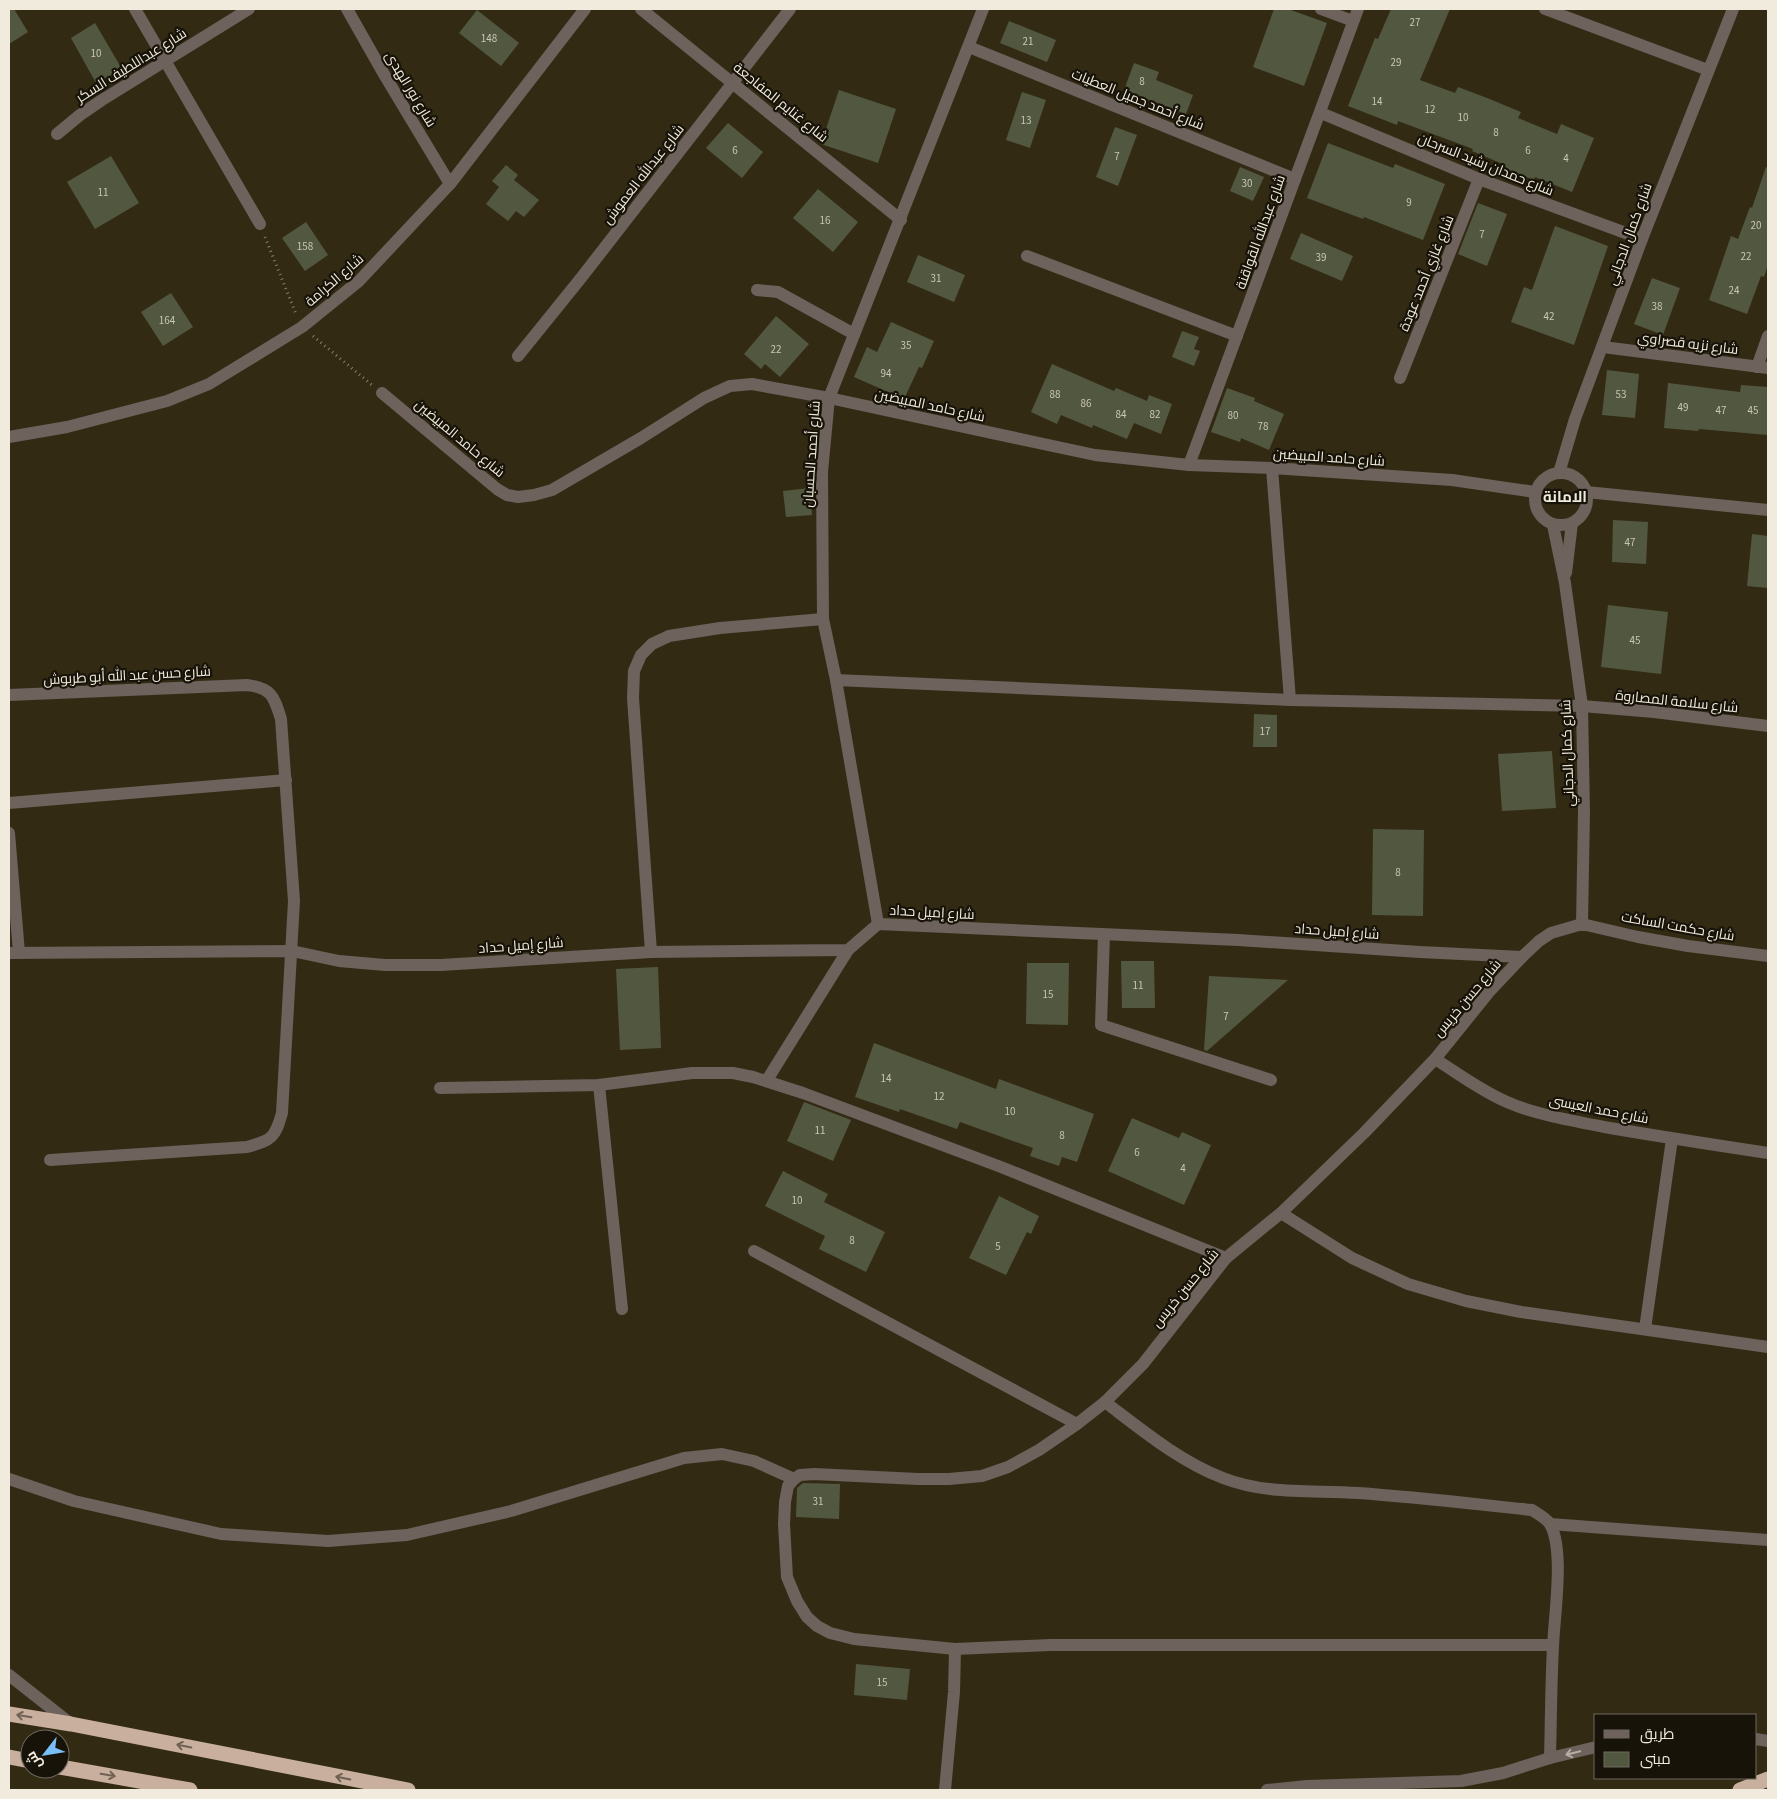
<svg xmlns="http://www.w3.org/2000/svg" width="1777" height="1799" font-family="'Source Sans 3',Cairo,sans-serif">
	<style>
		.building { fill: #525840 }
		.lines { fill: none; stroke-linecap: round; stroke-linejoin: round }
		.path { stroke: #877f6d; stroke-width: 3; stroke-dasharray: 1 4; stroke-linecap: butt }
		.minor { stroke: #6d625c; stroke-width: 12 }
		.highway { stroke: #c8af9e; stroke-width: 15 }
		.oneway { stroke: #706154 }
		.oneway2 { stroke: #b6ada3 }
		.labels { text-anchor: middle; stroke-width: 4.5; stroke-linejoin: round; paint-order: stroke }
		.number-label { font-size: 11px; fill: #c9c6b6 }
		.street-label { font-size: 14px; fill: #f1ebdd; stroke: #171309 }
		.neighbourhood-label { font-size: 15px; font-weight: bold; fill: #f1ebdd; stroke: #171309 }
	</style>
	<rect width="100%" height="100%" fill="#332a14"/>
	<g class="building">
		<polygon points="9,9 14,9 28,32 9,44"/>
		<polygon points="1274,9 1288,9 1327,23 1304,86 1253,67"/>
		<polygon points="1391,9 1450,9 1420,80 1455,93 1458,87 1487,98 1521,112 1518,118 1557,134 1561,124 1594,138 1572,192 1535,177 1534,180 1504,168 1505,165 1472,151 1473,149 1398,121 1397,125 1348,106 1375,38 1378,39"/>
		<polygon points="477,10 519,43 501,66 459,33"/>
		<polygon points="1009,21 1056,40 1047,62 1000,43"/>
		<polygon points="95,23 122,69 96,83 71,38"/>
		<polygon points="1134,63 1159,72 1156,80 1193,95 1186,114 1124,90"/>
		<polygon points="839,90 896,109 878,163 821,144"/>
		<polygon points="1022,92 1046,100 1030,148 1006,140"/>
		<polygon points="728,123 763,152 742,178 706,148"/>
		<polygon points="1115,127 1137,135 1118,186 1096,177"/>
		<polygon points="1328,143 1393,168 1395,164 1445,184 1423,240 1364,217 1363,219 1307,198"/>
		<polygon points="111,156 139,203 95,229 67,182"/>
		<polygon points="506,165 518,175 514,180 539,200 524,217 516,211 508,221 486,204 499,187 492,181"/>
		<polygon points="1240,167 1264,177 1253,201 1230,191"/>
		<polygon points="1766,167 1768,168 1768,265 1764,277 1761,276 1747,314 1709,300 1731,236 1738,239 1750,207 1752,208"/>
		<polygon points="818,189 858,222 833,252 793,218"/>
		<polygon points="1478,203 1507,214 1487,266 1458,254"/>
		<polygon points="306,222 328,255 305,271 282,238"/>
		<polygon points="1555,226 1608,246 1574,345 1511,322 1524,287 1532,290"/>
		<polygon points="1301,233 1353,256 1342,281 1290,259"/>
		<polygon points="918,255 965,275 954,302 907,282"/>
		<polygon points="1652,278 1680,288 1663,335 1634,324"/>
		<polygon points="171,293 193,327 163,346 141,312"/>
		<polygon points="776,316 809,344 780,377 765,364 761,369 744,354"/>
		<polygon points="891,322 934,341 922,368 919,367 904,399 854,377 867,347 877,352"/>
		<polygon points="1182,331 1199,337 1194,349 1200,351 1194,366 1172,357"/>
		<polygon points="1052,364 1114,391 1116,388 1147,401 1149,395 1172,404 1161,434 1134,423 1127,439 1093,425 1092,428 1061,415 1057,424 1031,412"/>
		<polygon points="1607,370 1639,374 1635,418 1602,415"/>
		<polygon points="1668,383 1740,392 1741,385 1768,387 1768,435 1699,429 1698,431 1664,428"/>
		<polygon points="1227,388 1255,398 1254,401 1284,414 1269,450 1241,438 1240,442 1211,432"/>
		<polygon points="810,488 812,515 786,517 783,491"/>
		<polygon points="1613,520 1648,522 1646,564 1612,562"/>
		<polygon points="1752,534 1768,536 1768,588 1747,586"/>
		<polygon points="1608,605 1668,612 1661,674 1601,667"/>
		<polygon points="1254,714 1277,715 1277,747 1253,747"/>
		<polygon points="1552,751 1556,808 1502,811 1498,754"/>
		<polygon points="1373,829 1424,830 1423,916 1372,915"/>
		<polygon points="1121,961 1154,961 1155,1008 1122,1008"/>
		<polygon points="1027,963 1069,963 1068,1025 1026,1024"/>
		<polygon points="658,967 661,1048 620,1050 616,969"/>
		<polygon points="1209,976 1288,980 1207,1051 1204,1050"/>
		<polygon points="874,1043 996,1089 999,1079 1094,1114 1077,1162 1062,1157 1059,1166 1030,1156 1033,1148 960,1122 957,1129 900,1109 899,1112 855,1097"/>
		<polygon points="804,1102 851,1120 833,1161 787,1141"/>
		<polygon points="1132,1118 1179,1138 1182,1132 1211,1145 1184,1205 1108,1171"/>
		<polygon points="783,1171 828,1194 824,1202 885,1232 866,1272 819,1249 825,1236 765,1206"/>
		<polygon points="999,1196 1039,1216 1031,1234 1027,1232 1006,1275 969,1258"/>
		<polygon points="803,1483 840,1484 839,1519 796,1517 797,1488"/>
		<polygon points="856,1664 910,1669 907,1700 854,1695"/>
	</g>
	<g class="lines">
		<g class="path">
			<polyline points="265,237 296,314"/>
			<polyline points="313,336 372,385"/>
		</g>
		<g class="minor">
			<polyline points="135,9 260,224"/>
			<polyline points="347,9 385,76 450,184"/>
			<polyline points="641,9 901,220"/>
			<polyline points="1321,9 1353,21"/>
			<polyline points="1545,9 1708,70"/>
			<polyline points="969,47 1295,179"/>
			<polyline points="1321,113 1479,179 1642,239"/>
			<polyline points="57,134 80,115 102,100 249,9"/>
			<polyline points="1027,256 1237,336"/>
			<polyline points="757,290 778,292 854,334"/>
			<polyline points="1603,347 1768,368"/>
			<polyline points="518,356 581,278 790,9"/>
			<polyline points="1757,367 1768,336"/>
			<polyline points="1400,378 1479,179"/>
			<polyline points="382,393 497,489 507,495 518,497 534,495 552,490 641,438 704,398 730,386 752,384 829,398 1095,455 1189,465 1272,468 1452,480 1535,492"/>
			<polyline points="9,437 67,427 167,401 209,384 302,327 359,281 450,184 585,9"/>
			<polyline points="1189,465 1358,9"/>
			<polyline points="1272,468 1290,700"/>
			<circle cx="1561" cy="499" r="26"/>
			<polyline points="1559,473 1575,419 1642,239 1733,9"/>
			<polyline points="1586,492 1768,510"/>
			<polyline points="1553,525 1565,583 1582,706 1584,812 1582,924"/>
			<polyline points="1566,573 1572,523"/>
			<polyline points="836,680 1290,700 1582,706 1654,712 1768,726"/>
			<path d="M9,695L247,685C272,688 274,697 281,719L294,901L282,1113C275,1138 272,1140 247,1147L50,1160"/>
			<polyline points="9,803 286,780"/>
			<polyline points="9,833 19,953"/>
			<polyline points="878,924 836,680 823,619 822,472 829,398 983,9"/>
			<polyline points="1104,935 1101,1025 1271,1080"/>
			<polyline points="651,952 633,698 634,671 641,655 652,644 669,636 720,628 823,619"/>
			<polyline points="9,953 292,951 339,961 385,965 441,965 651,952 848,950 878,924 1238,940 1420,952 1522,957"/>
			<path d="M1435,1059C1459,1074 1481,1091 1507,1102C1536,1115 1579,1122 1610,1128C1663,1137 1715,1145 1768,1153"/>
			<polyline points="767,1080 848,950"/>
			<polyline points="599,1085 622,1309"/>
			<polyline points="440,1088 599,1085 692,1073 733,1073 753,1077 803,1093 1001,1167 1226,1258"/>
			<polyline points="1281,1213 1352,1258 1408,1284 1466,1301 1521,1312 1768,1347"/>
			<polyline points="754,1251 1077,1424"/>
			<polyline points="1645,1329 1672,1139"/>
			<path d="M1105,1402C1142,1430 1179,1461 1223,1478C1266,1495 1313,1490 1358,1493C1416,1497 1474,1504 1532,1510C1538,1514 1546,1518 1550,1524C1565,1550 1554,1617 1553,1647C1551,1684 1551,1721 1550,1758"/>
			<polyline points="9,1479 74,1501 221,1534 328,1541 407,1535 511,1511 684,1458 722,1454 754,1461 794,1479"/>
			<polyline points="1550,1524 1768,1540"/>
			<polyline points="1553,1645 1050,1645 955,1649 854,1639 830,1633 817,1626 807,1617 797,1601 787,1577 784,1524 785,1502 788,1486 794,1479 800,1475 814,1474 918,1479 949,1479 982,1476 1008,1467 1039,1450 1077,1424 1105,1402 1143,1364 1226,1258 1281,1213 1364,1133 1435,1059 1489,992 1522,957 1539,941 1551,933 1582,924 1638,937 1688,946 1768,956"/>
			<polyline points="9,1675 71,1724"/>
			<polyline points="1756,1739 1768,1741"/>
			<polyline points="945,1790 954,1692 955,1649"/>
			<polyline points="1267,1790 1307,1786 1461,1781 1503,1773 1550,1758 1596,1747"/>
		</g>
		<g class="highway">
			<polyline points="9,1714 71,1724 408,1790"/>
			<polyline points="9,1757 30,1761"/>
			<polyline points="60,1767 190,1790"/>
			<polyline points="1740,1790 1768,1779"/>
		</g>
	</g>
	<defs><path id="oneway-shaft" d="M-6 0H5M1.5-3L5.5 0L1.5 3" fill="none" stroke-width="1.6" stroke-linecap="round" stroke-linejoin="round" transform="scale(1.25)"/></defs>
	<g class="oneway">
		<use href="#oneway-shaft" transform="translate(24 1716) rotate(-171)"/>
		<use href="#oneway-shaft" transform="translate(184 1746) rotate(-169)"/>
		<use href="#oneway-shaft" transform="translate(108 1775) rotate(10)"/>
		<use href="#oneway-shaft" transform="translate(343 1778) rotate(-169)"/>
	</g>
	<use class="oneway2" href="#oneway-shaft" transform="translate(1573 1753) rotate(166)"/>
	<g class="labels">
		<g class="number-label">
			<text x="1415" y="26">27</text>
			<text x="489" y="42">148</text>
			<text x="1028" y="45">21</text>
			<text x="96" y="57">10</text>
			<text x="1396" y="66">29</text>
			<text x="1142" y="85">8</text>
			<text x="1377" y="105">14</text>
			<text x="1430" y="113">12</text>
			<text x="1463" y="121">10</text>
			<text x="1026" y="124">13</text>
			<text x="1496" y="136">8</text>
			<text x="735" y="154">6</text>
			<text x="1528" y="154">6</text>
			<text x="1117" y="160">7</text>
			<text x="1566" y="162">4</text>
			<text x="1247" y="187">30</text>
			<text x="103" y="196">11</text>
			<text x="1409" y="206">9</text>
			<text x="825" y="224">16</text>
			<text x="1756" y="229">20</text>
			<text x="1482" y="238">7</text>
			<text x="305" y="250">158</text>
			<text x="1746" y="260">22</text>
			<text x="1321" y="261">39</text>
			<text x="936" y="282">31</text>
			<text x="1734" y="294">24</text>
			<text x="1657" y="310">38</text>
			<text x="1549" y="320">42</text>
			<text x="167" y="324">164</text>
			<text x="906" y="349">35</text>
			<text x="776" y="353">22</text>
			<text x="886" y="377">94</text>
			<text x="1055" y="398">88</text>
			<text x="1621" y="398">53</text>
			<text x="1086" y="407">86</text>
			<text x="1683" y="411">49</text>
			<text x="1721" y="414">47</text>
			<text x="1753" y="414">45</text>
			<text x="1121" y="418">84</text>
			<text x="1155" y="418">82</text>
			<text x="1233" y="419">80</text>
			<text x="1263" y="430">78</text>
			<text x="1630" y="546">47</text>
			<text x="1635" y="644">45</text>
			<text x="1265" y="735">17</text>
			<text x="1398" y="876">8</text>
			<text x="1138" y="989">11</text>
			<text x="1048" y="998">15</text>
			<text x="1226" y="1020">7</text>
			<text x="886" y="1082">14</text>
			<text x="939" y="1100">12</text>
			<text x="1010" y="1115">10</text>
			<text x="820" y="1134">11</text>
			<text x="1062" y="1139">8</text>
			<text x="1137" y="1156">6</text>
			<text x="1183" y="1172">4</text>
			<text x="797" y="1204">10</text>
			<text x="852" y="1244">8</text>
			<text x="998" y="1250">5</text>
			<text x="818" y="1505">31</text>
			<text x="882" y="1686">15</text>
		</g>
		<g class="street-label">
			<text transform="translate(131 65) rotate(-32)" y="5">شارع عبداللطيف السكر</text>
			<text transform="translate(411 89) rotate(59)" y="5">شارع نور الهدى</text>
			<text transform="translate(1138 99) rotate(22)" y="5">شارع أحمد جميل العطيات</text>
			<text transform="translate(781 102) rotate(39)" y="5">شارع غنايم المفاجعة</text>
			<text transform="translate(1486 164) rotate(22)" y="5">شارع حمدان رشيد السرحان</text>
			<text transform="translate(643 174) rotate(-52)" y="5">شارع عبدالله العموش</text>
			<text transform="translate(1260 232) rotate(-70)" y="5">شارع عبدالله القواقنة</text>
			<text transform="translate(1629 234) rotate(-70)" y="5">شارع كمال الدجاني</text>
			<text transform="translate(1426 273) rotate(-68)" y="5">شارع غازي أحمد عودة</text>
			<text transform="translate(334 280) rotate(-41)" y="5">شارع الكرامة</text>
			<text transform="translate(1688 343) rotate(7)" y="5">شارع نزيه قصراوي</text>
			<text transform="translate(930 405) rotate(12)" y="5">شارع حامد المبيضين</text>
			<text transform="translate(460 438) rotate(40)" y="5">شارع حامد المبيضين</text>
			<text transform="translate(811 454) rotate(-86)" y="5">شارع أحمد الحسبان</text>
			<text transform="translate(1329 457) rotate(4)" y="5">شارع حامد المبيضين</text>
			<text transform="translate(127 675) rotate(-3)" y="5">شارع حسن عبد الله أبو طربوش</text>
			<text transform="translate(1677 701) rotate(6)" y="5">شارع سلامة المصاروة</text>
			<text transform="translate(1567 753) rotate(-92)" y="5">شارع كمال الدجاني</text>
			<text transform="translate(932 912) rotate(3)" y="5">شارع إميل حداد</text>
			<text transform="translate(1678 926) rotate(10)" y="5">شارع حكمت الساكت</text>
			<text transform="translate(1337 931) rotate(4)" y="5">شارع إميل حداد</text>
			<text transform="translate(521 945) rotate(-4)" y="5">شارع إميل حداد</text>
			<text transform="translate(1467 998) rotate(-50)" y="5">شارع حسن خريس</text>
			<text transform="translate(1599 1109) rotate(11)" y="5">شارع حمد العيسى</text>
			<text transform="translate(1185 1288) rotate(-51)" y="5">شارع حسن خريس</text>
		</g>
		<g class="neighbourhood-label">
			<text x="1565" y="502">الامانة</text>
		</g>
	</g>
	<rect width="1777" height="1799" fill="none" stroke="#f1ebdd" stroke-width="20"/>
	<rect x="1594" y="1714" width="162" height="65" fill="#171309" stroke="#6e695e"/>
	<rect x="1604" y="1730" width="25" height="8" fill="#6d625c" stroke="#6e695e"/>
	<text x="1640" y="1739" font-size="15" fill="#f1ebdd">طريق</text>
	<rect x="1604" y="1752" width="25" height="15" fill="#525840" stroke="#6e695e"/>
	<text x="1640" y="1764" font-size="15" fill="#f1ebdd">مبنى</text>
	<g transform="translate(45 1754) rotate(239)"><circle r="24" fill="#171309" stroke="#6e695e"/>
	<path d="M0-4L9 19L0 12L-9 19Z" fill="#78bff8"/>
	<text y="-8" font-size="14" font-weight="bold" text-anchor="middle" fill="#f1ebdd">ش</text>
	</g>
</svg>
